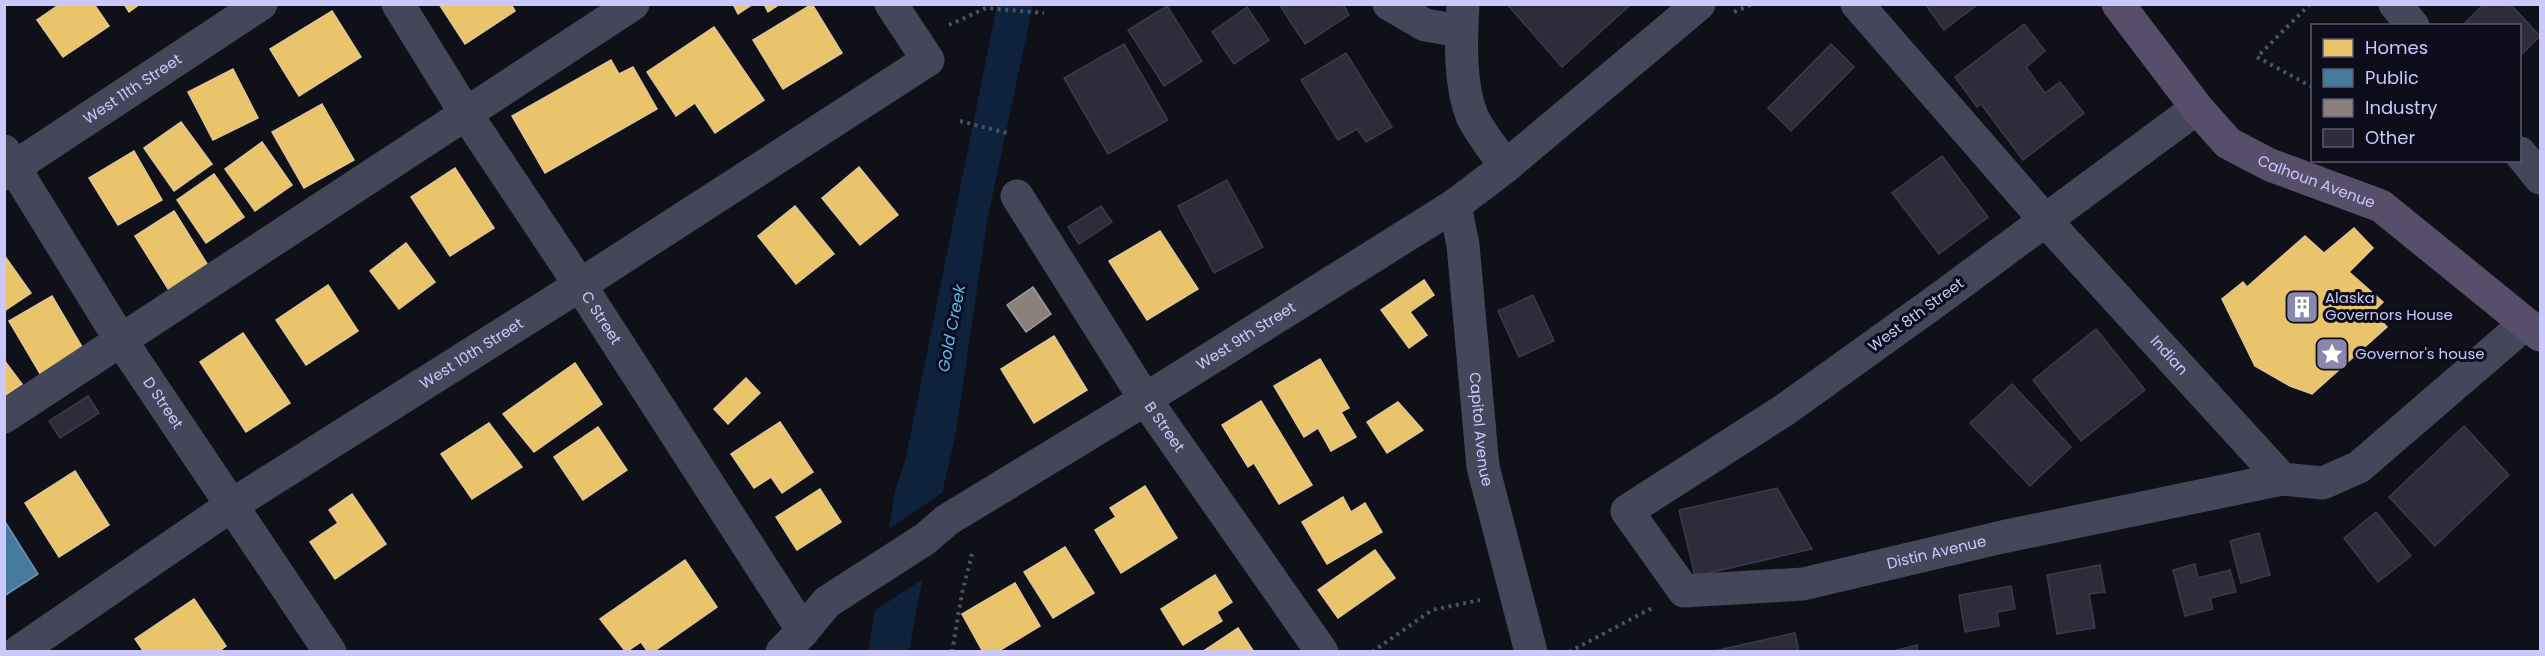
<svg xmlns="http://www.w3.org/2000/svg" width="2545" height="656" font-family="Poppins,sans-serif">
	<style>
		.water { fill: #0e223b }
		.pier { fill: #101018 }
		.homes { fill: #e9c46a; stroke: #e0c696; stroke-width: 1.5 }
		.public { fill: #457b9d; stroke: #6d92ba; stroke-width: 1.5 }
		.industry { fill: #8a817c; stroke: #9e97a2; stroke-width: 1.5 }
		.building { fill: #2e2c3a; stroke: #3b3a4c; stroke-width: 1.5 }
		.lines { fill: none; stroke-linecap: round; stroke-linejoin: round }
		.path { stroke: #46555f; stroke-width: 4; stroke-dasharray: 3 4.5; stroke-linecap: butt }
		.minor { stroke: #444659; stroke-width: 33 }
		.major { stroke: #574e6a; stroke-width: 33 }
		.labels { text-anchor: middle; stroke-width: 6; stroke-linejoin: round; paint-order: stroke }
		.street-label { font-size: 15px; fill: #cbc9fc; stroke: #0d0c1b }
		.poi-label { font-size: 15px; fill: #cbc9fc; stroke: #0d0c1b; text-anchor: start }
		.water-label { font-size: 16px; font-style: italic; fill: #5dbcf6; stroke: #0d0c1b }
	</style>
	<rect width="100%" height="100%" fill="#101018"/>
	<polygon class="water" points="997,5 1033,5 987,221 956,432 922,582 909,651 868,652 895,492 906,457"/>
	<polygon class="pier" points="946,490 926,577 871,613 886,531"/>
	<g class="homes">
		<polygon points="60,4 94,4 109,26 63,57 37,20"/>
		<polygon points="124,4 140,4 129,12"/>
		<polygon points="439,4 511,4 515,11 465,44"/>
		<polygon points="733,4 753,4 738,14"/>
		<polygon points="764,4 780,4 768,12"/>
		<polygon points="812,4 842,53 783,89 753,40"/>
		<polygon points="332,11 361,57 299,96 270,49"/>
		<polygon points="714,27 764,100 715,133 695,103 676,116 647,72"/>
		<polygon points="611,60 619,74 633,67 657,109 545,173 512,116"/>
		<polygon points="233,69 258,118 213,140 188,92"/>
		<polygon points="322,104 354,160 304,188 272,132"/>
		<polygon points="181,122 212,164 174,191 144,148"/>
		<polygon points="262,142 292,185 255,211 225,169"/>
		<polygon points="134,151 162,200 118,225 89,178"/>
		<polygon points="859,167 898,215 860,245 822,198"/>
		<polygon points="455,168 494,228 450,256 411,197"/>
		<polygon points="214,174 244,217 206,243 177,200"/>
		<polygon points="795,206 834,254 796,284 758,236"/>
		<polygon points="174,211 209,267 170,292 135,236"/>
		<polygon points="2354,228 2373,248 2349,272 2383,302 2373,312 2387,327 2312,394 2290,386 2255,366 2222,299 2243,282 2247,287 2305,236 2324,253"/>
		<polygon points="1160,231 1198,289 1147,320 1109,261"/>
		<polygon points="406,243 435,282 399,309 370,271"/>
		<polygon points="4,255 31,293 4,311"/>
		<polygon points="1424,280 1434,295 1410,312 1427,335 1409,348 1381,310"/>
		<polygon points="328,285 358,331 306,365 276,320"/>
		<polygon points="52,296 85,352 42,377 9,321"/>
		<polygon points="243,333 290,403 246,432 200,362"/>
		<polygon points="1054,336 1087,390 1034,423 1001,369"/>
		<polygon points="1320,359 1349,408 1341,412 1356,437 1331,451 1318,428 1304,437 1274,386"/>
		<polygon points="4,360 22,384 4,396"/>
		<polygon points="575,363 602,404 534,452 503,414"/>
		<polygon points="746,378 760,393 728,424 714,409"/>
		<polygon points="1261,401 1312,485 1279,504 1254,463 1248,467 1222,425"/>
		<polygon points="1398,402 1423,430 1387,453 1367,422"/>
		<polygon points="780,422 813,472 782,493 771,477 754,488 731,454"/>
		<polygon points="489,423 522,467 472,499 441,454"/>
		<polygon points="598,427 627,470 583,500 554,457"/>
		<polygon points="75,471 109,525 59,557 25,503"/>
		<polygon points="1145,486 1177,538 1121,573 1095,530 1116,517 1110,508"/>
		<polygon points="820,489 841,522 797,550 776,517"/>
		<polygon points="352,494 386,544 335,579 310,542 338,523 329,510"/>
		<polygon points="1343,497 1351,512 1365,503 1382,532 1327,564 1302,522"/>
		<polygon points="1065,547 1094,593 1053,618 1024,572"/>
		<polygon points="1375,550 1395,578 1338,618 1318,590"/>
		<polygon points="685,560 717,607 653,652 648,652 641,642 626,652 600,619"/>
		<polygon points="1215,575 1232,602 1217,612 1222,621 1183,645 1161,609"/>
		<polygon points="1015,583 1040,626 997,652 983,652 962,614"/>
		<polygon points="194,599 226,646 218,652 144,652 135,639"/>
		<polygon points="1238,628 1254,652 1202,652"/>
	</g>
	<polygon class="public" points="4,520 38,574 4,596"/>
	<polygon class="industry" points="1033,287 1051,314 1026,332 1007,305"/>
	<g class="building">
		<polygon points="1279,4 1343,4 1349,15 1305,44"/>
		<polygon points="1507,4 1631,4 1562,67"/>
		<polygon points="1925,4 1978,4 1944,30"/>
		<polygon points="2484,4 2510,4 2540,36 2520,56 2520,26 2462,26"/>
		<polygon points="1167,6 1202,61 1164,86 1128,30"/>
		<polygon points="1247,7 1269,40 1234,64 1212,32"/>
		<polygon points="2024,24 2045,51 2026,67 2045,93 2060,82 2084,113 2023,160 1981,104 1977,107 1955,77"/>
		<polygon points="1124,44 1168,120 1108,154 1064,78"/>
		<polygon points="1831,44 1854,67 1791,131 1768,108"/>
		<polygon points="1346,53 1392,127 1366,142 1357,129 1338,140 1301,80"/>
		<polygon points="1942,156 1988,217 1939,254 1892,193"/>
		<polygon points="1227,180 1263,247 1214,273 1178,206"/>
		<polygon points="1101,206 1112,222 1079,244 1068,227"/>
		<polygon points="1533,295 1554,341 1519,357 1498,311"/>
		<polygon points="2096,329 2145,390 2081,441 2033,380"/>
		<polygon points="2012,384 2071,447 2030,486 1970,423"/>
		<polygon points="88,396 99,413 60,438 49,421"/>
		<polygon points="2464,426 2509,475 2435,546 2389,497"/>
		<polygon points="1777,488 1812,549 1695,576 1679,510"/>
		<polygon points="2376,512 2411,556 2378,582 2344,538"/>
		<polygon points="2259,533 2270,575 2241,583 2230,541"/>
		<polygon points="2195,564 2198,578 2230,570 2236,592 2210,598 2213,609 2185,616 2173,570"/>
		<polygon points="2100,565 2105,592 2089,594 2095,628 2057,634 2047,575"/>
		<polygon points="2011,586 2015,609 1997,612 1999,626 1965,632 1959,595"/>
		<polygon points="1795,633 1799,652 1710,652"/>
		<polygon points="1917,645 1918,652 1889,652"/>
	</g>
	<g class="lines">
		<g class="path">
			<polyline points="2310,4 2257,57 2312,87"/>
			<polyline points="1734,12 1753,4"/>
			<polyline points="949,25 986,8 1044,13"/>
			<polyline points="960,121 1007,133"/>
			<polyline points="952,652 962,593 972,554"/>
			<polyline points="1372,652 1432,610 1480,600"/>
			<polyline points="1569,652 1652,608"/>
		</g>
		<g class="minor">
			<path id="s1" d="M398,4L466,114L580,285L803,631"/>
			<polyline points="1389,4 1425,25 1461,31"/>
			<path d="M1463,4C1461,40 1459,83 1472,116C1479,132 1496,151 1505,167"/>
			<path id="s2" d="M1857,4L2045,220L2282,479L2323,483L2359,467L2525,324"/>
			<polyline points="2395,4 2413,26"/>
			<path id="s3" d="M2197,108L1939,299L1783,411L1627,511L1684,591L1803,584L2002,537L2282,479"/>
			<path id="s4" d="M4,151L120,339L330,652"/>
			<polyline points="2520,153 2540,178"/>
			<path id="s5" d="M4,174L261,4"/>
			<path id="s6" d="M1017,196L1145,399L1322,652"/>
			<path id="s7" d="M1455,205L1463,245L1483,467L1531,652"/>
			<polyline points="4,417 633,4"/>
			<path id="s8" d="M18,652L232,505L580,285L928,60L891,4"/>
			<path id="s9" d="M782,652L803,631L827,602L925,539L947,520L1128,410L1455,205L1505,167L1699,4"/>
		</g>
		<path class="major" id="s10" d="M2118,4L2197,108L2228,143L2270,165L2381,206L2540,335"/>
	</g>
	<defs>
		<g id="building-square" transform="scale(1.725)"><rect x="-9" y="-9" width="18" height="18" rx="4" fill="#8a88ac" stroke="#0d0c1b"/><path d="M-4-6H4V6H1V3H-1V6H-4ZM-2.5-4.3h1.7v1.8h-1.7ZM.8-4.3h1.7v1.8H.8ZM-2.5-1h1.7V.8h-1.7ZM.8-1h1.7V.8H.8Z" fill="#fff"/></g>
		<g id="sight-square" transform="scale(1.725)"><rect x="-9" y="-9" width="18" height="18" rx="4" fill="#8a88ac" stroke="#0d0c1b"/><path d="M0-6L1.8-2.2L6-1.7L2.9 1.2L3.7 5.4L0 3.3L-3.7 5.4L-2.9 1.2L-6-1.7L-1.8-2.2Z" fill="#fff"/></g>
	</defs>
	<g fill-rule="evenodd">
		<use href="#building-square" x="2302" y="307"/>
		<use href="#sight-square" x="2332" y="354"/>
	</g>
	<g class="labels">
		<g class="street-label">
			<text dy="5" stroke="none"><textPath href="#s5" startOffset="154">West 11th Street</textPath></text>
			<text dy="5" stroke="none"><textPath href="#s10" startOffset="274">Calhoun Avenue</textPath></text>
			<text transform="translate(1916 315) rotate(-36)" y="5">West 8th Street</text>
			<text dy="5" stroke="none"><textPath href="#s1" startOffset="374">C Street</textPath></text>
			<text dy="5" stroke="none"><textPath href="#s9" startOffset="564">West 9th Street</textPath></text>
			<text dy="5" stroke="none"><textPath href="#s8" startOffset="543">West 10th Street</textPath></text>
			<text dy="5" stroke="none"><textPath href="#s2" startOffset="470">Indian</textPath></text>
			<text dy="5" stroke="none"><textPath href="#s4" startOffset="298">D Street</textPath></text>
			<text dy="5" stroke="none"><textPath href="#s6" startOffset="274">B Street</textPath></text>
			<text dy="5" stroke="none"><textPath href="#s7" startOffset="226">Capitol Avenue</textPath></text>
			<text dy="5" stroke="none"><textPath href="#s3" startOffset="1053">Distin Avenue</textPath></text>
		</g>
		<g class="poi-label">
			<text x="2325" y="303">Alaska<tspan x="2325" dy="17">Governors House</tspan></text>
			<text x="2355" y="359">Governor's house</text>
		</g>
		<g class="water-label">
			<text transform="translate(951 328) rotate(-79)" y="6">Gold Creek</text>
		</g>
	</g>
	<rect width="2545" height="656" fill="none" stroke="#cbc9fc" stroke-width="12"/>
	<rect x="2311" y="24" width="210" height="138" fill="#0d0c1b" stroke="#595875" stroke-width="1.5"/>
	<rect x="2323" y="39" width="30" height="18" fill="#e9c46a" stroke="#595875" stroke-width="1.5"/>
	<text x="2365" y="54" font-size="18" fill="#cbc9fc">Homes</text>
	<rect x="2323" y="69" width="30" height="18" fill="#457b9d" stroke="#595875" stroke-width="1.5"/>
	<text x="2365" y="84" font-size="18" fill="#cbc9fc">Public</text>
	<rect x="2323" y="99" width="30" height="18" fill="#8a817c" stroke="#595875" stroke-width="1.5"/>
	<text x="2365" y="114" font-size="18" fill="#cbc9fc">Industry</text>
	<rect x="2323" y="129" width="30" height="18" fill="#2e2c3a" stroke="#595875" stroke-width="1.5"/>
	<text x="2365" y="144" font-size="18" fill="#cbc9fc">Other</text>
</svg>
